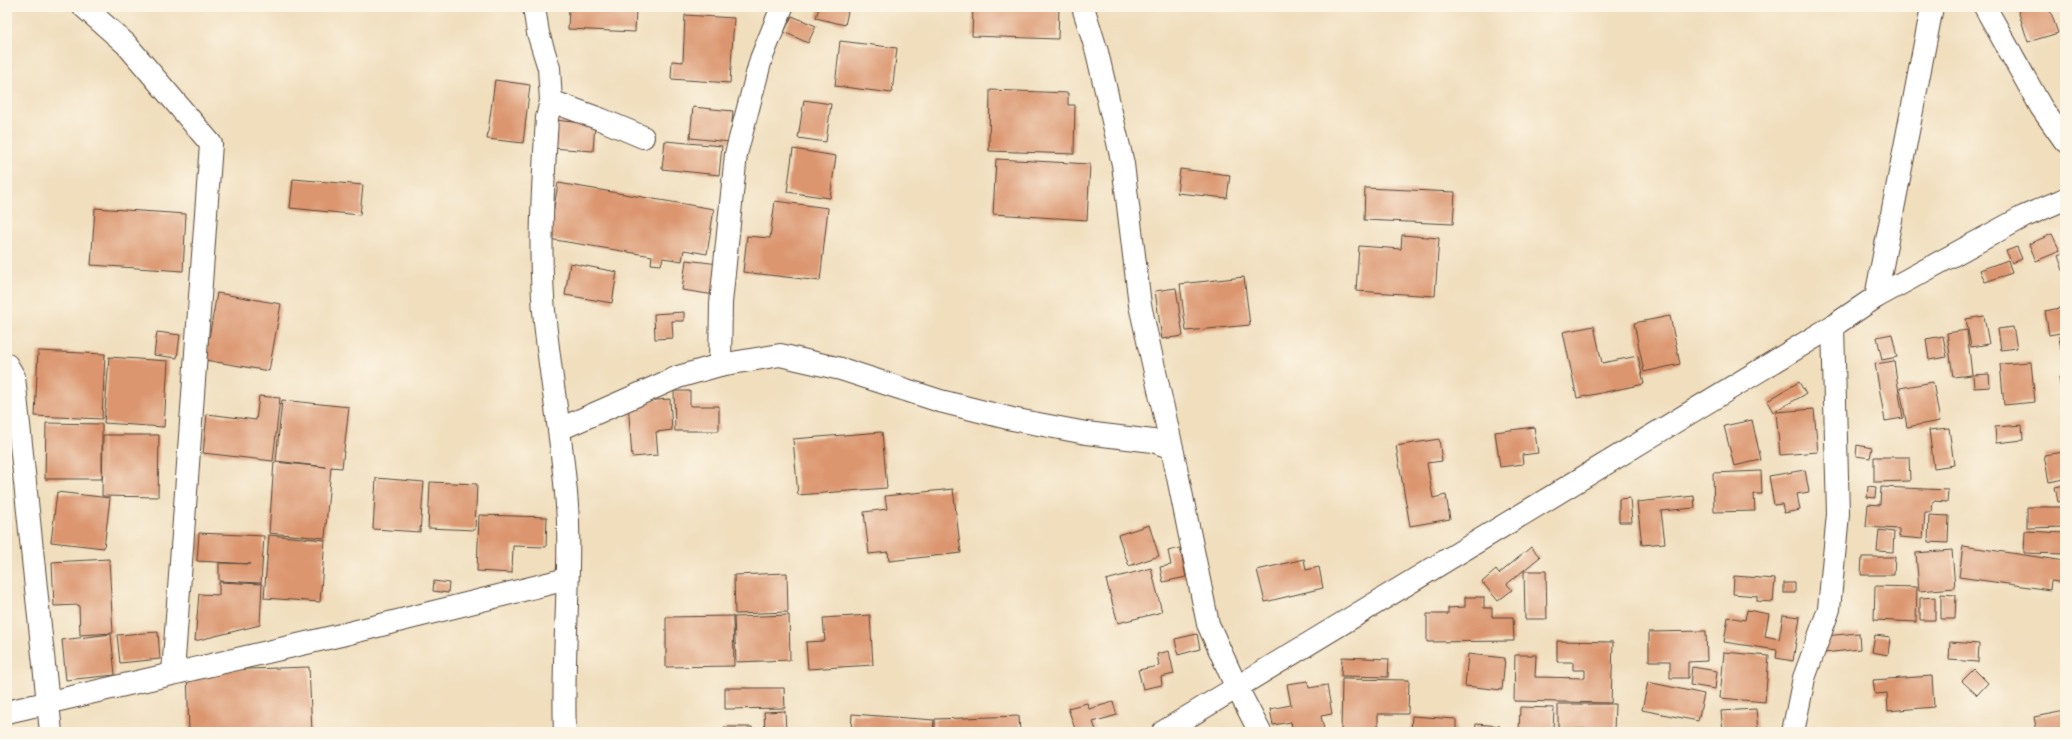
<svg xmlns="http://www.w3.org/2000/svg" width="2072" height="739" font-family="'Indie Flower',sans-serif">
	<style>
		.building { fill: #db9670 }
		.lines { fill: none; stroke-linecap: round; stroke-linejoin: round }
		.minor-casing { stroke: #564536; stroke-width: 24 }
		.minor { stroke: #fff; stroke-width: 22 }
	</style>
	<rect width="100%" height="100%" fill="#fcf5e5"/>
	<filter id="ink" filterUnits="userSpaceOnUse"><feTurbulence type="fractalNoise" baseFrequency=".025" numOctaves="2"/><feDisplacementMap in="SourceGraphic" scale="8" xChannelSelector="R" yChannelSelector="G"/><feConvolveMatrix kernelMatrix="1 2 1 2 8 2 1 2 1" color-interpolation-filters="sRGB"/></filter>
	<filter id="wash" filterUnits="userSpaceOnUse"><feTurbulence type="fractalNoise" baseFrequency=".012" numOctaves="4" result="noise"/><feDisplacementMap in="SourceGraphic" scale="16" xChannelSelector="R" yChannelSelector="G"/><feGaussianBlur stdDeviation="0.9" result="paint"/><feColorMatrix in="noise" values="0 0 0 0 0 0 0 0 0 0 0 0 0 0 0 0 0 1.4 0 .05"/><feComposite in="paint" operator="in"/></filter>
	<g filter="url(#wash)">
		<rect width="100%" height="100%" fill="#f0debd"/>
		<g id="blocks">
			<g class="building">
				<polygon points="569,7 636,7 635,32 568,29"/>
				<polygon points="819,7 849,7 845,25 816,18"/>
				<polygon points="973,7 1059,7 1058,39 972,36"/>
				<polygon points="2017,7 2049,7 2058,33 2028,42"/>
				<polygon points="685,15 734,18 730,83 671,79 672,61 683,62"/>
				<polygon points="792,16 816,26 808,43 784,32"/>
				<polygon points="840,41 897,48 892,93 835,86"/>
				<polygon points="495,80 530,85 523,143 487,139"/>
				<polygon points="990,90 1068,93 1068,105 1075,105 1074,154 989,151"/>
				<polygon points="804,100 831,104 826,142 798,138"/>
				<polygon points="693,107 733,111 730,142 690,138"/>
				<polygon points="554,120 595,124 593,151 552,148"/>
				<polygon points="665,141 722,146 719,175 662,169"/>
				<polygon points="793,149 836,156 830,198 787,192"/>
				<polygon points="996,159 1090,164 1087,220 993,214"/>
				<polygon points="1180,169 1230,175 1227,198 1177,193"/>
				<polygon points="293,179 363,185 360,215 290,208"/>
				<polygon points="558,183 714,209 707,254 684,250 682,261 663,258 661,265 651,264 652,256 549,239"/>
				<polygon points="1365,188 1455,192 1453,224 1364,220"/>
				<polygon points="775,201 828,208 820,281 743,272 747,236 770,238"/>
				<polygon points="95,208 186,214 183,271 91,265"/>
				<polygon points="2052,234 2060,251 2036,261 2029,244"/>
				<polygon points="1402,235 1439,238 1435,296 1356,291 1359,246 1401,249"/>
				<polygon points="2017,247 2022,259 2012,263 2006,251"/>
				<polygon points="2065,253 2065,272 2064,273 2058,256"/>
				<polygon points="686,260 719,264 715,295 682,290"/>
				<polygon points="2008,260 2012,273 1985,282 1980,270"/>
				<polygon points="570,263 617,272 612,303 565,295"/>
				<polygon points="1244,277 1250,325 1186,331 1180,284"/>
				<polygon points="1176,288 1183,336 1162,339 1155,291"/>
				<polygon points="217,293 281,304 269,371 205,360"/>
				<polygon points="2065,307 2065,332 2049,335 2045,311"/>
				<polygon points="684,312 684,321 672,321 673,338 655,339 654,314"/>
				<polygon points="1670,316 1680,364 1644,372 1634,323"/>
				<polygon points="1984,316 1989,344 1971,347 1966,319"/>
				<polygon points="1594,326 1602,363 1638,356 1644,384 1577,398 1563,332"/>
				<polygon points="2013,327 2017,348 2001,350 1998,329"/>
				<polygon points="1967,330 1972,375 1953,377 1947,333"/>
				<polygon points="157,332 180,335 177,358 154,355"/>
				<polygon points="1892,334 1897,357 1882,360 1877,337"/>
				<polygon points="1943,336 1947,357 1929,360 1926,339"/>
				<polygon points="2059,337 2065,337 2065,349 2061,350"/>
				<polygon points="38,351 105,354 102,419 35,416"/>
				<polygon points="109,357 168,361 164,427 104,423"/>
				<polygon points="1894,361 1903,418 1885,421 1875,364"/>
				<polygon points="2031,362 2035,402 2004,405 2000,364"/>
				<polygon points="1989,374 1990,387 1974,388 1973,375"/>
				<polygon points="2065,376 2065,410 2064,410 2059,377"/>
				<polygon points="1799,382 1806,394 1773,412 1767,401"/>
				<polygon points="1933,382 1940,421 1907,427 1900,388"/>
				<polygon points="674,391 690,391 690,406 719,406 719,431 675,431"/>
				<polygon points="259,396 280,398 273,461 203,453 207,414 256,420"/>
				<polygon points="670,399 672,430 656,432 658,455 632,457 628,402"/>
				<polygon points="282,400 349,407 342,468 331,467 325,538 269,533 274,462 326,467 276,461"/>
				<polygon points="1814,409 1818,452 1780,455 1776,412"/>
				<polygon points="1752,420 1761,460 1734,466 1724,426"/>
				<polygon points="46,423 102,424 102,479 45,479"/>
				<polygon points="2022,425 2023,440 1996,443 1995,427"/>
				<polygon points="1534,427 1538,453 1522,455 1523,464 1500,467 1495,432"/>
				<polygon points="1949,428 1954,465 1934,468 1929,430"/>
				<polygon points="882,432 887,488 798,495 793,439"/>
				<polygon points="103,435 159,435 158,497 102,496"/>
				<polygon points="1439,439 1442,461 1427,463 1433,498 1446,495 1450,519 1410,526 1396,446"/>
				<polygon points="1857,445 1872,448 1870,458 1856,456"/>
				<polygon points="2064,452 2065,479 2049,482 2044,455"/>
				<polygon points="1874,457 1909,457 1910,481 1874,482"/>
				<polygon points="1805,470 1809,492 1797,494 1800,510 1784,513 1782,504 1774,505 1769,476"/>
				<polygon points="1761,471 1762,494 1754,494 1755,511 1714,512 1713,473"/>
				<polygon points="376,478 424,482 420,532 373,529"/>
				<polygon points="430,482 477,484 475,530 428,528"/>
				<polygon points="2065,485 2065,501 2058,502 2055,487"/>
				<polygon points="1868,486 1876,487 1875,498 1867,497"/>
				<polygon points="1881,487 1948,490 1947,502 1933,501 1932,512 1925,512 1923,539 1899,537 1899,529 1866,527 1868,504 1880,505"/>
				<polygon points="953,489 961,553 889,561 888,552 869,554 864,512 887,509 885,496"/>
				<polygon points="57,492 110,498 104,548 51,542"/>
				<polygon points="1694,496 1695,508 1661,511 1665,543 1642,545 1637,502"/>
				<polygon points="1630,498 1632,522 1619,522 1619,499"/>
				<polygon points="2027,507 2065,507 2065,527 2027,528"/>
				<polygon points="479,515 547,517 546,547 513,546 512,573 477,571"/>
				<polygon points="1929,515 1949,516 1948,543 1928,542"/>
				<polygon points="1149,525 1159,556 1129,566 1118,535"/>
				<polygon points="1879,530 1894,532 1893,552 1877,551"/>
				<polygon points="2025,531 2065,533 2065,554 2024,553"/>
				<polygon points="199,533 264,536 261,583 219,581 219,563 251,564 197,561"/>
				<polygon points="269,535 325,540 320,602 264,598"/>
				<polygon points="1963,546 2065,561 2065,583 2051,581 2050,590 1959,577"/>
				<polygon points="1531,547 1540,557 1507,584 1512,590 1498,601 1482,582 1496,570 1499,574"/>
				<polygon points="1180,548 1186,577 1163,582 1160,567 1171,565 1168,551"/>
				<polygon points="1952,550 1955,588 1919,591 1916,553"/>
				<polygon points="1862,557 1895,557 1894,575 1861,575"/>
				<polygon points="109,559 113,633 80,635 79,605 54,606 52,562"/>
				<polygon points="1304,559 1306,570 1319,567 1323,588 1265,602 1257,570"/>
				<polygon points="1151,568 1162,612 1118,623 1106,580"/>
				<polygon points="1524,571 1546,571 1547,619 1525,619"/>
				<polygon points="787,573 788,612 735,614 734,575"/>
				<polygon points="1734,576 1775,579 1773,602 1757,601 1757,596 1733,594"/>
				<polygon points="434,581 449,583 448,593 433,591"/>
				<polygon points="219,582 262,584 260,625 195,641 199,594 219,595"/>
				<rect x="1784" y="583" width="11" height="10"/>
				<polygon points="1875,586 1917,587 1916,622 1874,620"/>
				<polygon points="1941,594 1956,595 1955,619 1941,619"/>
				<polygon points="1465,597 1484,597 1484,608 1492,608 1492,617 1513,617 1514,641 1427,642 1427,614 1448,614 1448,608 1465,607"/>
				<polygon points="1935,597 1935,620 1920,620 1920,598"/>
				<polygon points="1747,610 1769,614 1765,636 1779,639 1783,615 1800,617 1793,661 1776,658 1777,650 1724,642 1728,617 1745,620"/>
				<polygon points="789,615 790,660 736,662 734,617"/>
				<polygon points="870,615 873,665 808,669 806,642 825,641 823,618"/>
				<polygon points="733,616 734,666 666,667 666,617"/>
				<polygon points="1706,631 1707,661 1688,662 1688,678 1670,678 1670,661 1649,661 1649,632"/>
				<polygon points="158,632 160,659 120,663 117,635"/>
				<polygon points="1859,633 1860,649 1824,653 1823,636"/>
				<polygon points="111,634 115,675 66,680 62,640"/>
				<polygon points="1197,634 1200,649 1178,655 1175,639"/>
				<polygon points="1875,635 1890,637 1888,655 1872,652"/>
				<polygon points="1557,641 1613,642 1611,703 1514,701 1515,655 1536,655 1535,677 1585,678 1585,670 1573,670 1573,662 1557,662"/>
				<polygon points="1950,642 1979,644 1978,662 1949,660"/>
				<polygon points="1169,651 1174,674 1161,677 1162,685 1143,689 1138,670 1159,666 1157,654"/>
				<polygon points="1724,652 1769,656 1765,702 1720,698"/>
				<polygon points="1468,654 1505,658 1502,690 1465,686"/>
				<polygon points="1342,657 1389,659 1388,677 1341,676"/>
				<polygon points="309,667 312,732 189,732 187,671"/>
				<polygon points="1692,667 1717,671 1715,689 1690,685"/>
				<polygon points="1974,669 1988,683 1977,695 1962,681"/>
				<polygon points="1932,676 1934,707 1888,711 1887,693 1875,694 1873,680"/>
				<polygon points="1342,679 1409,680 1408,714 1378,714 1378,732 1341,732"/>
				<polygon points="1308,681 1309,688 1327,685 1332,714 1321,716 1324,729 1293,732 1291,722 1273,725 1270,709 1291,705 1287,684"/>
				<polygon points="1648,682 1704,694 1698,721 1642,710"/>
				<polygon points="725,688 784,688 785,708 725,709"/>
				<polygon points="1113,702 1117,715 1093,722 1096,730 1076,732 1068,708 1087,703 1089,709"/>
				<polygon points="1558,704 1615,704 1614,732 1594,732 1594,729 1558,729"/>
				<polygon points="1520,707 1554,708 1553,732 1519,732"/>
				<polygon points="1756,709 1758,732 1723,732 1721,711"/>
				<polygon points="785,711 786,732 765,732 764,712"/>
				<polygon points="2065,711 2065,732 2037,732 2034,717"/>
				<polygon points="852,714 934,720 933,732 851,732"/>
				<polygon points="1019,716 1020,732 935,732 935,719"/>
				<polygon points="1412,716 1456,719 1456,732 1411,732"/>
				<polygon points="1476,724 1500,726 1499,732 1475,732"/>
				<polygon points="724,727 752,727 752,732 725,732"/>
			</g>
		</g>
	</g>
	<g filter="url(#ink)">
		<use href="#blocks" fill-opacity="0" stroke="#564536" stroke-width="1"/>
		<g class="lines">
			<g class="minor-casing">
				<g id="minor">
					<polyline points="84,7 126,44 211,144 173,673"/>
					<path d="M534,7L538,33L549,68L551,101L547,118C543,186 538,254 545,322C552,389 565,455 568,522C570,592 562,662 565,732"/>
					<polyline points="1083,7 1097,52 1123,164 1140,305 1172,448 1208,624 1236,686 1260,732"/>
					<polyline points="1985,7 2041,107 2065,141"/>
					<polyline points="551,101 600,119 643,137"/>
					<polyline points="1876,297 1932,7"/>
					<polyline points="7,365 14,377 51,732"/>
					<polyline points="720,365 721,303 736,154 761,59 782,7"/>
					<polyline points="560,429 678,377 720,365 780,355 841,369 940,401 1012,419 1086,433 1153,441 1172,448"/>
					<polyline points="7,712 341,635 567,579"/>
					<polyline points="1163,732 1833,326 1876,297 2023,217 2065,199"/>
					<polyline points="1793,732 1804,678 1829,609 1838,514 1833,326"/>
				</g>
			</g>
			<use href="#minor" class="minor"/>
		</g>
	</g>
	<rect width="2072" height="739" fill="none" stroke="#fcf5e5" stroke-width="24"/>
</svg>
